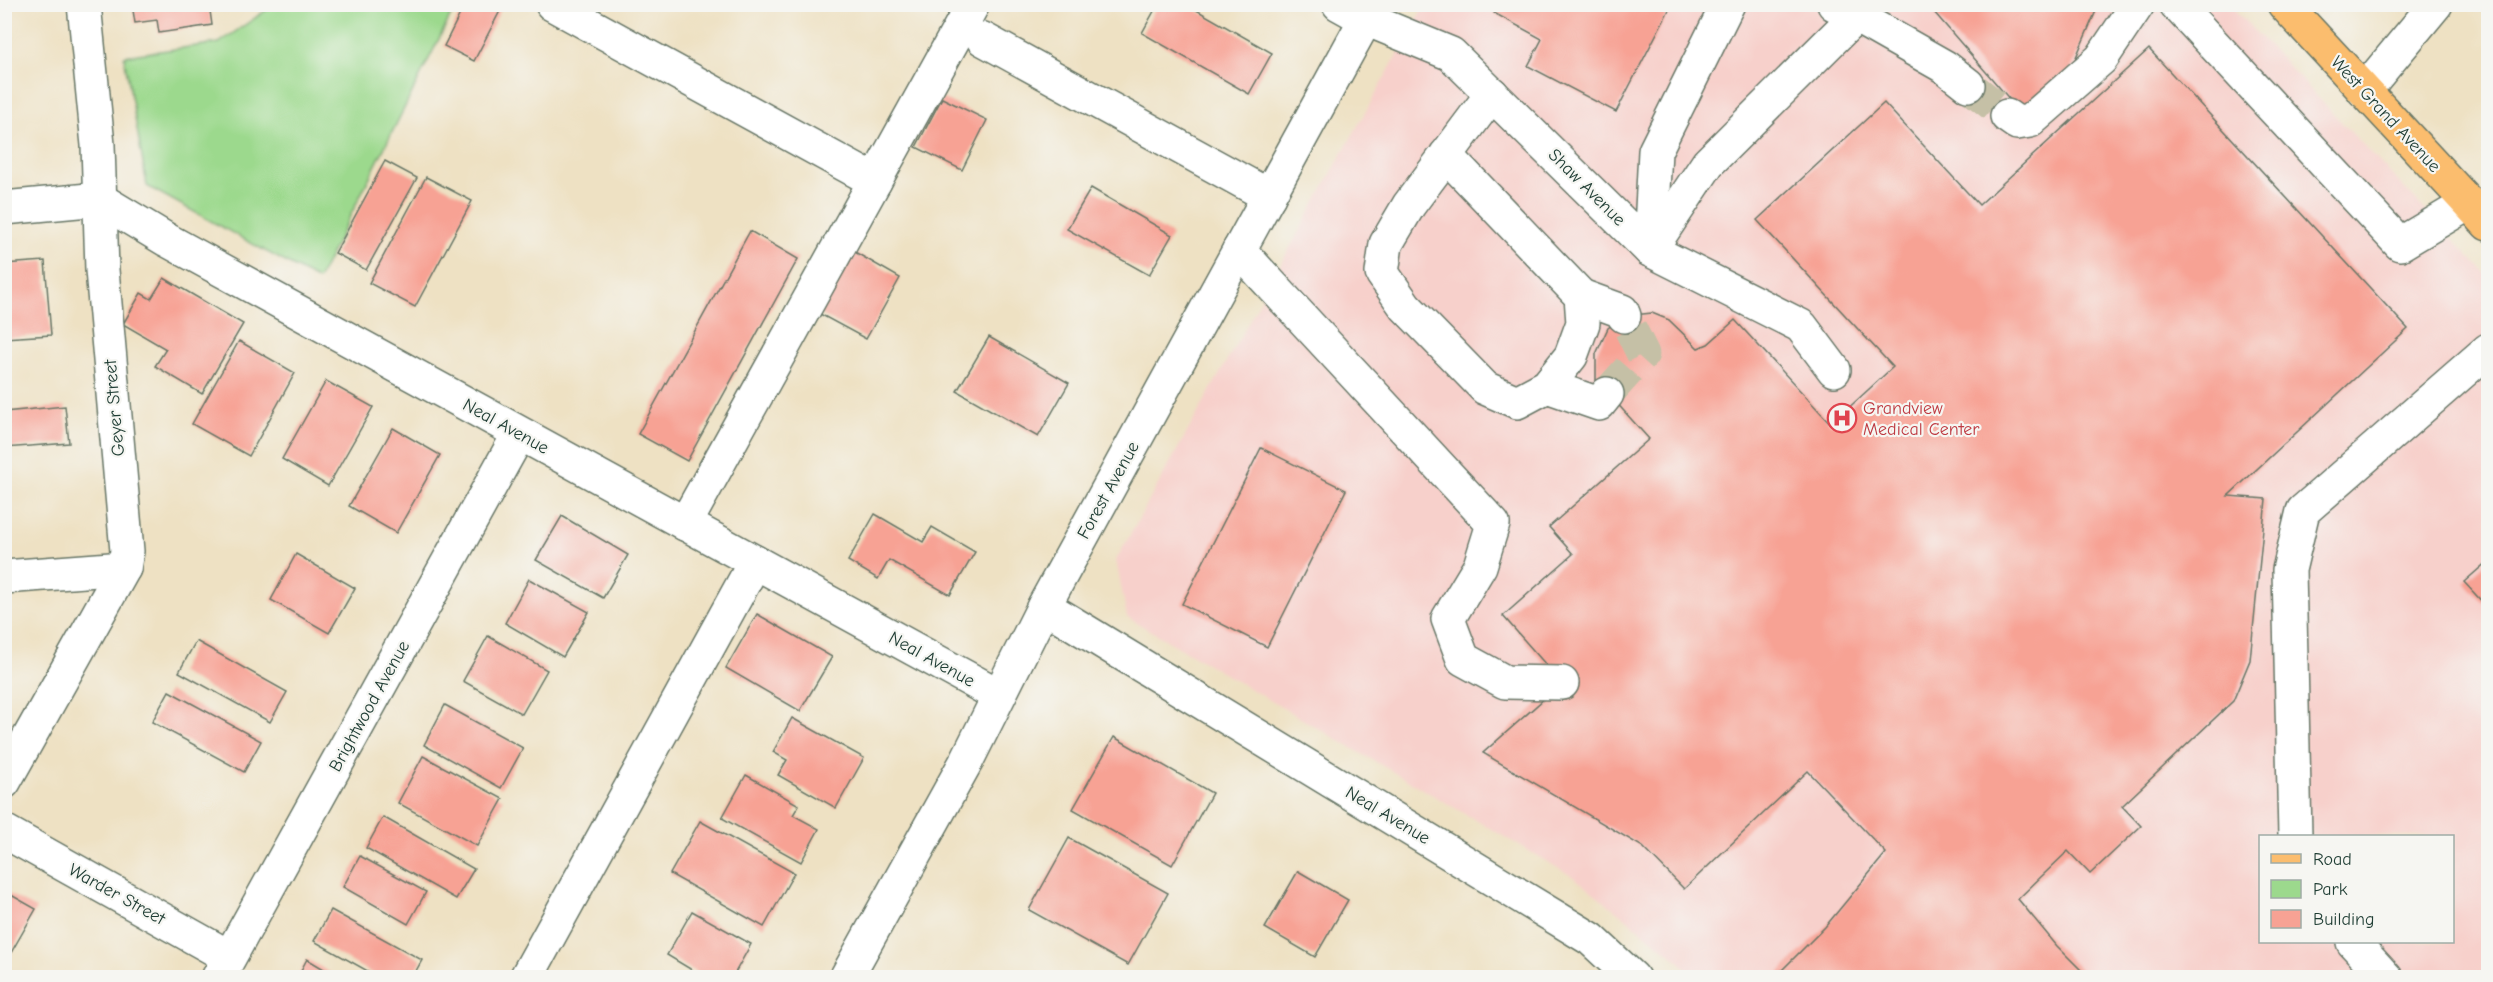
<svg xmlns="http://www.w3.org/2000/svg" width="2493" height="982" font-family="'Comic Neue',sans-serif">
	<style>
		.built { fill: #f7d0cb; fill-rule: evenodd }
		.green { fill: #9cd98d; stroke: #5e8b60; stroke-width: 1.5 }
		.building { fill: #f7a294 }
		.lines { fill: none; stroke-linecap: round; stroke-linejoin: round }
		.minor-tunnel { stroke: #c5c0a6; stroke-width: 33; stroke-dasharray: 33 16; stroke-linecap: butt }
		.minor-casing { stroke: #677666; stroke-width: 36 }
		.major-casing { stroke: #677666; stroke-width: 36 }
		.minor { stroke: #fff; stroke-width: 33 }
		.major { stroke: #fbbd6e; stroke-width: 33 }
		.labels { text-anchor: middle; stroke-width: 4.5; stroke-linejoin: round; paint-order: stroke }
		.street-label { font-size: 18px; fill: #1f3d34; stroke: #f6f6f2 }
		.health-label { font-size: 18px; fill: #be3a42; stroke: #f6f6f2; text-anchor: start }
	</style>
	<rect width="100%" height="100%" fill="#f6f6f2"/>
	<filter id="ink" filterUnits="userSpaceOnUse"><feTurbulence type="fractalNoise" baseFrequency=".0167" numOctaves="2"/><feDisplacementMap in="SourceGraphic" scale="12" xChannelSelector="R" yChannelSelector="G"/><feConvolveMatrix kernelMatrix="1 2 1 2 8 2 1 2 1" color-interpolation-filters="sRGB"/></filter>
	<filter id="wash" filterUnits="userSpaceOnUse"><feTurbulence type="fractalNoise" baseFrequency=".008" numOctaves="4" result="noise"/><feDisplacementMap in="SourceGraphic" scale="24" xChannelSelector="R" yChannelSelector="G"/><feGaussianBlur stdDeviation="1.35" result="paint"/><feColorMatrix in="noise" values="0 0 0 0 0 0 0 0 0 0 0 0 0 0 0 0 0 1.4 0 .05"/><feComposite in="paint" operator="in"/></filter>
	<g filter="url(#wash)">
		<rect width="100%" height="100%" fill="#eee1c3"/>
		<path class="built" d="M1425,5H2230L2488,276V977H1694L1677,959L1575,878L1127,617L1116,560ZM2260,836H2452V942H2260Z"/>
		<polygon class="green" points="275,4 456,5 318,280 147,186 124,56 219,43"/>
		<g id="blocks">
			<g class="building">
				<polygon points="132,4 209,4 212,25 159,33 157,20 135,23"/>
				<polygon points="465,4 492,4 501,9 474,61 444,46"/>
				<polygon points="1158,4 1186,4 1272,53 1249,94 1142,33"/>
				<polygon points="1498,4 1672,4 1616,112 1528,66 1542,39 1494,13"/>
				<polygon points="1927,4 2099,4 2070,71 2025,117"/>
				<polygon points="2149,49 2408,329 2228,496 2266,499 2250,660 2233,701 2122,806 2141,826 2090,874 2068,851 2018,899 2057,946 2089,978 1774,978 1825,927 1886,853 1808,771 1684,889 1643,847 1483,753 1562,683 1503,616 1573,554 1549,527 1649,439 1596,380 1596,354 1608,328 1624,316 1652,313 1669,320 1698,348 1708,344 1735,320 1831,424 1893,367 1757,220 1884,103 1979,205"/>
				<polygon points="942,98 987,120 962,170 916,147"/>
				<polygon points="385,161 417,178 366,270 335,253"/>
				<polygon points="426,177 472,201 415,307 369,283"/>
				<polygon points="1091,188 1172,235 1149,275 1067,229"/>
				<polygon points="750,231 798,259 687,461 638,434"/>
				<polygon points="853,251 900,278 866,339 818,313"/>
				<polygon points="45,261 51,335 4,338 4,264"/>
				<polygon points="164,278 243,324 202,394 155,366 166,349 123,324 141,293 151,299"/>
				<polygon points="989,337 1069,383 1038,437 957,391"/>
				<polygon points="239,341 295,373 249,456 192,424"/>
				<polygon points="326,381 373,407 328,486 282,459"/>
				<polygon points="65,406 69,443 4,448 4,412"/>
				<polygon points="393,428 440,455 396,533 349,506"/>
				<polygon points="1261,448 1346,490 1267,647 1182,604"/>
				<polygon points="875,514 923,542 932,527 975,552 950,595 889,560 878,579 848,561"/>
				<polygon points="562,516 628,555 603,598 536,560"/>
				<polygon points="296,554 355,588 329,633 271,600"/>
				<polygon points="2488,561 2488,608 2464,582"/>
				<polygon points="529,579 589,612 563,657 505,623"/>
				<polygon points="757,614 832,657 800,711 726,668"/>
				<polygon points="488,636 547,670 522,714 463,681"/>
				<polygon points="196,641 287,692 270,722 179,672"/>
				<polygon points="169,691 261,741 244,772 152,722"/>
				<polygon points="445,705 523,748 501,788 424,745"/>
				<polygon points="792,718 864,758 836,808 778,775 787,760 773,752"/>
				<polygon points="1114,737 1212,793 1172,865 1073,809"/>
				<polygon points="423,756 503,799 477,846 398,803"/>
				<polygon points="746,775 799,805 793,815 819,829 801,862 722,818"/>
				<polygon points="383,817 474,869 456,899 366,848"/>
				<polygon points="700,821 794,873 764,927 670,874"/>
				<polygon points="1069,838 1168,893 1128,965 1029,910"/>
				<polygon points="360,856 426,892 408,924 343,887"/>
				<polygon points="1298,871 1348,900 1315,957 1265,928"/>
				<polygon points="4,891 36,909 4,965"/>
				<polygon points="331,910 422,960 412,978 380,978 314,941"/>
				<polygon points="692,911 751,944 732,978 705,978 667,955"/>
				<polygon points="307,959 339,978 297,978"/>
			</g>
		</g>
	</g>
	<g filter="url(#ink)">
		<use href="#blocks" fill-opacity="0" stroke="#677666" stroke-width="1.5"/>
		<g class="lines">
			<g class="minor-tunnel">
				<polyline points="1968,85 2007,116"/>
				<polyline points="1607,394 1643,354 1624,316"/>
			</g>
			<g class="minor-casing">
				<g id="minor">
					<polyline points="552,4 875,181"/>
					<polyline points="1339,4 1366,19 1451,54 1650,250 1801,326 1834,370"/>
					<polyline points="1834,4 1945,67 1968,85"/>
					<polyline points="2176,4 2400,244 2469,203"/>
					<polyline points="983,39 1269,196"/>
					<polyline points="2364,91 2436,4"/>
					<polyline points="2007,116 2017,123 2030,121 2101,59 2138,4"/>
					<polyline points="1446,155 1581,296 1583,323 1571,356 1547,386 1517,402 1485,388 1405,306 1382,273 1386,244 1409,205 1492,94"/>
					<polyline points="4,208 99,199 167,240 998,695"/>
					<polyline points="1650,248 1655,151 1728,4"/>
					<polyline points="1239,250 1493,524 1480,566 1448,619 1463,659 1505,682 1562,683"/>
					<polyline points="1650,250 1708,163 1855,17"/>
					<polyline points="1581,296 1622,311 1624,316"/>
					<polyline points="1547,386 1599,404 1607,394"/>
					<polyline points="685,524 973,4"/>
					<polyline points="4,577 124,568"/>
					<polyline points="1044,606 1591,939 1633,978"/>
					<polyline points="4,782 124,568 127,551 102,270 98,145 84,4"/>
					<polyline points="4,831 229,957"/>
					<polyline points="2295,836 2289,570 2303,511 2488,350"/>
					<polyline points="2353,942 2386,978"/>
					<polyline points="218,978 519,434"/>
					<polyline points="526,978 755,562"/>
					<polyline points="846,978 967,760 1044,606 1374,4"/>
				</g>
			</g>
			<g class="major-casing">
				<polyline id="major" points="2284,4 2488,224"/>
			</g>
			<use href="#minor" class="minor"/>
			<use href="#major" class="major"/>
		</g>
	</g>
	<defs>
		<g id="hospital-ring" transform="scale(1.5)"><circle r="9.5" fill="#f6f6f2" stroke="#e0444e" stroke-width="1.5"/><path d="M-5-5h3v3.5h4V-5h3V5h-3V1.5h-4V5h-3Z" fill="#e0444e"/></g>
	</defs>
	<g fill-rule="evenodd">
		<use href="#hospital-ring" x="1842" y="418"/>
	</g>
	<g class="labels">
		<g class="street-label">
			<text transform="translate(2386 114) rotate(47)" y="6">West Grand Avenue</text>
			<text transform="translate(1587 187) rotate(45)" y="6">Shaw Avenue</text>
			<text transform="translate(114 408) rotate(-95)" y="6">Geyer Street</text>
			<text transform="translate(506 426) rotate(29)" y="6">Neal Avenue</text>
			<text transform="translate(1108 490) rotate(-61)" y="6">Forest Avenue</text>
			<text transform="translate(932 659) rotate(29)" y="6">Neal Avenue</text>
			<text transform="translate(369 706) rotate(-61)" y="6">Brightwood Avenue</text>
			<text transform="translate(1388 815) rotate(31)" y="6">Neal Avenue</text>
			<text transform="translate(117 894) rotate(29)" y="6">Warder Street</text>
		</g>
		<g class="health-label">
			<text x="1863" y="414">Grandview<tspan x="1863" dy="21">Medical Center</tspan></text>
		</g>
	</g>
	<rect width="2493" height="982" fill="none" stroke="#f6f6f2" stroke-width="24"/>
	<rect x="2259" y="835" width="195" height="108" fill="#f6f6f2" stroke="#a0aca6" stroke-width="1.5"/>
	<rect x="2271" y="854" width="30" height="9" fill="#fbbd6e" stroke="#a0aca6" stroke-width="1.5"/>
	<text x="2313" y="865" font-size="18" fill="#1f3d34">Road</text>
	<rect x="2271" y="880" width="30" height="18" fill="#9cd98d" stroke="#a0aca6" stroke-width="1.5"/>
	<text x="2313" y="895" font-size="18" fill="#1f3d34">Park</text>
	<rect x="2271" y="910" width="30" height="18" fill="#f7a294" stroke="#a0aca6" stroke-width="1.5"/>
	<text x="2313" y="925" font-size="18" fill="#1f3d34">Building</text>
</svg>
